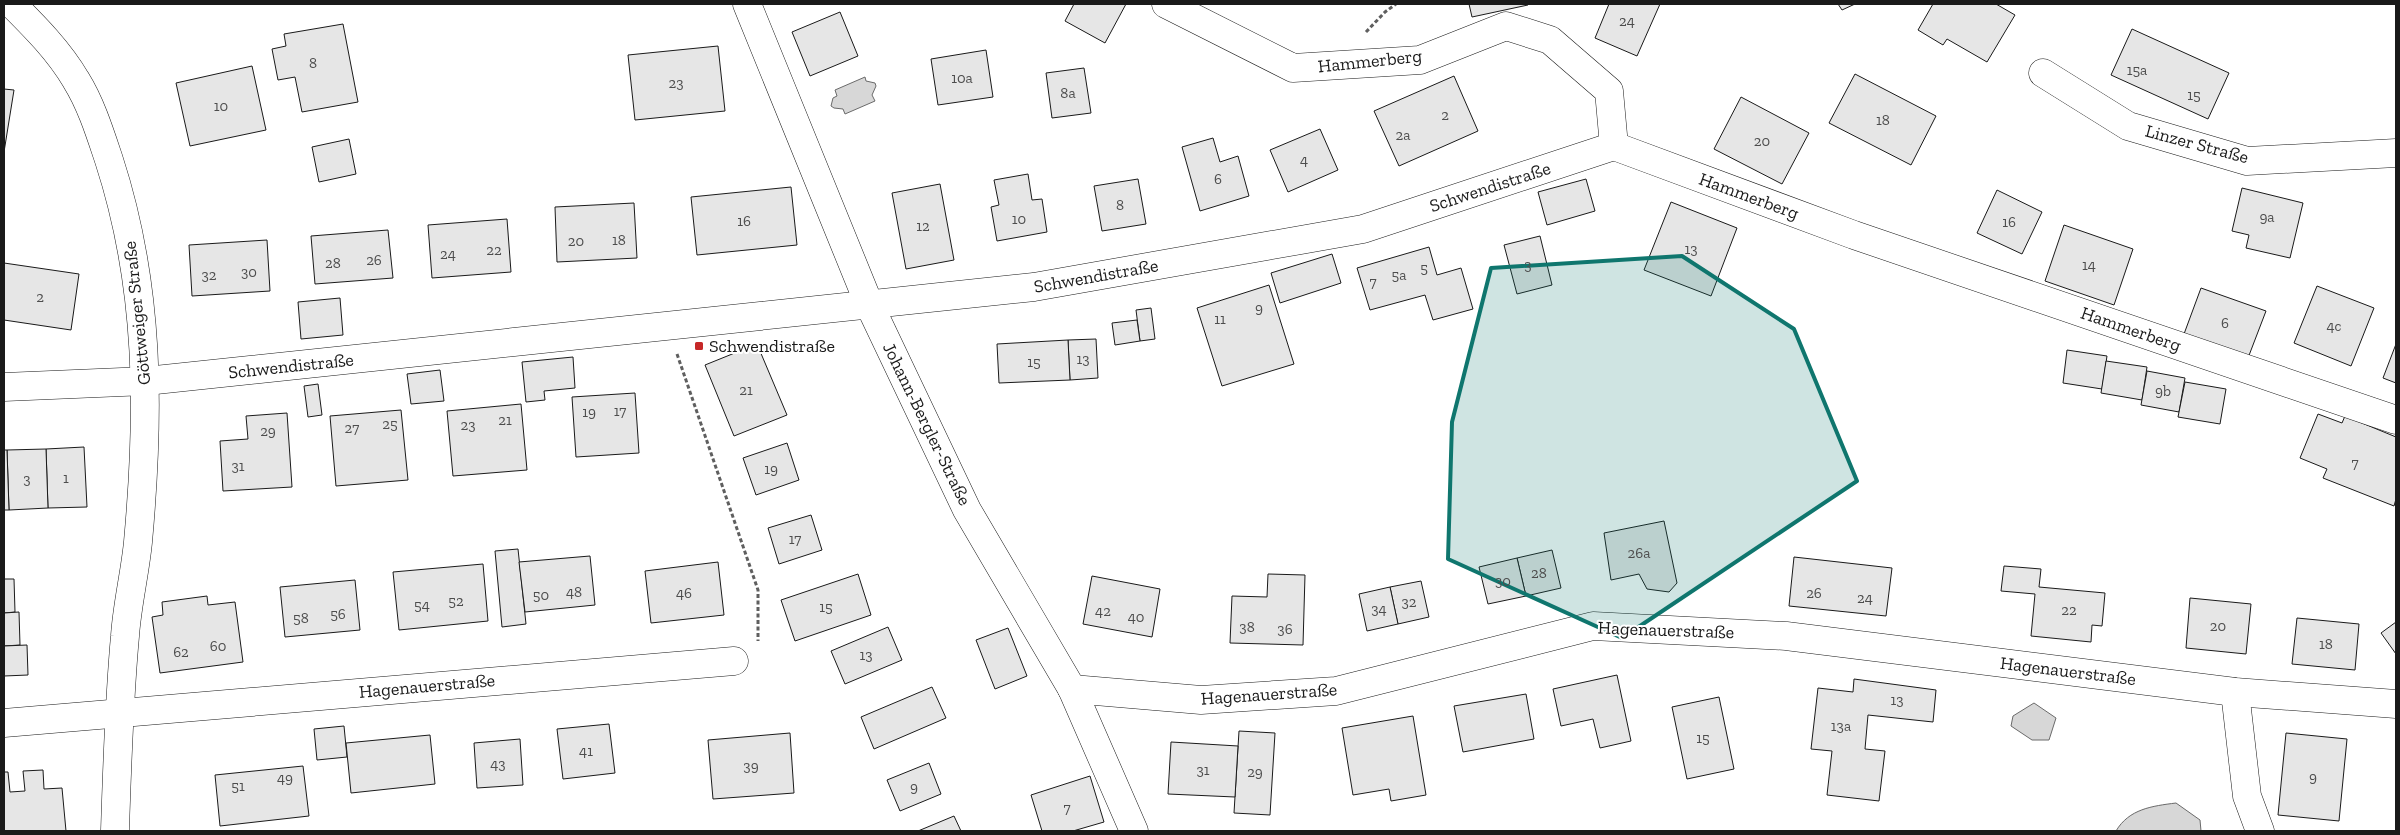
<svg xmlns="http://www.w3.org/2000/svg" width="2400" height="835" font-family="'Zilla Slab',serif">
	<style>
		.water { fill: #d7d7d7; stroke: #6a6a6a }
		.building { fill: #e6e6e6; stroke: #1a1a1a }
		.lines { fill: none; stroke-linecap: round; stroke-linejoin: round }
		.minor-casing { stroke: #1a1a1a; stroke-width: 29 }
		.path { stroke: #5f5f5f; stroke-width: 3; stroke-dasharray: 4 2.5; stroke-linecap: butt }
		.minor { stroke: #fff; stroke-width: 28 }
		.marked { fill: #0f766e; fill-opacity: 0.2; stroke: #0f766e; stroke-width: 4; stroke-linejoin: round }
		.poi-dot { fill: #c62828; stroke: #fff; stroke-width: 2 }
		.labels { text-anchor: middle; stroke-width: 4; stroke-linejoin: round; paint-order: stroke }
		.number-label { font-size: 15px; fill: #4d4d4d }
		.street-label { font-size: 18px; fill: #1a1a1a; stroke: #fff }
		.poi-label { font-size: 18px; fill: #1a1a1a; stroke: #fff; text-anchor: start }
	</style>
	<rect width="100%" height="100%" fill="#fff"/>
	<g class="water">
		<polygon points="865,77 866,81 875,83 876,86 872,95 875,101 845,114 843,109 834,108 831,106 833,98 837,96 835,90"/>
		<polygon points="2034,703 2056,718 2049,740 2032,740 2011,726 2013,716"/>
		<path d="M2176,803L2200,820L2201,831H2116C2129,809 2152,806 2176,803Z"/>
	</g>
	<g class="building">
		<polygon points="1074,4 1126,4 1105,43 1065,21"/>
		<polygon points="1469,4 1528,4 1528,5 1472,17"/>
		<polygon points="1609,4 1660,4 1637,56 1595,38"/>
		<polygon points="1838,4 1855,4 1842,10"/>
		<polygon points="1933,4 1996,4 2015,15 1987,62 1947,39 1943,45 1918,30"/>
		<polygon points="840,12 858,56 810,76 792,32"/>
		<polygon points="343,24 358,102 302,112 295,77 278,80 272,49 286,46 284,34"/>
		<polygon points="2132,29 2229,73 2208,119 2111,75"/>
		<polygon points="718,46 725,111 635,120 628,55"/>
		<polygon points="986,50 993,97 938,105 931,59"/>
		<polygon points="252,66 266,130 190,146 176,83"/>
		<polygon points="1084,68 1091,113 1052,118 1046,73"/>
		<polygon points="1855,74 1936,116 1911,165 1829,123"/>
		<polygon points="1454,76 1478,131 1399,166 1374,111"/>
		<polygon points="4,89 14,90 4,152"/>
		<polygon points="1741,97 1809,133 1782,184 1714,149"/>
		<polygon points="1320,129 1338,170 1288,192 1270,150"/>
		<polygon points="1213,138 1220,162 1238,156 1249,196 1200,211 1182,147"/>
		<polygon points="349,139 356,174 319,182 312,147"/>
		<polygon points="1028,174 1032,200 1042,199 1047,232 997,241 991,207 999,205 994,180"/>
		<polygon points="1138,179 1146,224 1102,231 1094,186"/>
		<polygon points="1586,179 1595,211 1547,225 1538,192"/>
		<polygon points="940,184 954,260 906,269 892,193"/>
		<polygon points="791,187 797,245 697,255 691,197"/>
		<polygon points="2242,188 2303,203 2290,258 2246,248 2249,235 2232,231"/>
		<polygon points="1997,190 2042,212 2022,254 1977,233"/>
		<polygon points="1671,202 1737,228 1711,296 1644,270"/>
		<polygon points="634,203 637,258 557,262 555,207"/>
		<polygon points="507,219 511,272 432,278 428,225"/>
		<polygon points="2064,225 2133,249 2114,305 2045,281"/>
		<polygon points="388,230 393,278 315,284 311,236"/>
		<polygon points="1540,236 1552,285 1517,294 1504,245"/>
		<polygon points="267,240 270,291 192,296 189,245"/>
		<polygon points="1429,247 1437,275 1461,268 1473,309 1433,320 1425,295 1370,310 1357,268"/>
		<polygon points="1332,254 1341,283 1280,303 1271,273"/>
		<polygon points="4,263 79,274 71,330 4,320"/>
		<polygon points="1269,285 1294,364 1222,386 1197,308"/>
		<polygon points="2317,286 2374,308 2351,366 2294,343"/>
		<polygon points="2201,288 2266,311 2248,358 2184,334"/>
		<polygon points="340,298 343,335 301,339 298,302"/>
		<polygon points="1151,308 1155,339 1140,341 1136,310"/>
		<polygon points="1137,320 1140,341 1115,345 1112,323"/>
		<polygon points="1096,339 1098,378 1070,380 1068,340"/>
		<polygon points="1068,340 1070,380 999,383 997,344"/>
		<polygon points="757,344 787,415 734,436 705,365"/>
		<polygon points="2396,344 2396,383 2383,378"/>
		<polygon points="2067,350 2107,356 2102,389 2063,383"/>
		<polygon points="573,357 575,388 544,391 545,400 526,402 522,362"/>
		<polygon points="2106,361 2147,367 2142,400 2101,393"/>
		<polygon points="440,370 444,401 411,404 407,374"/>
		<polygon points="2147,371 2185,378 2179,412 2141,405"/>
		<polygon points="2185,382 2226,389 2220,424 2178,417"/>
		<polygon points="318,384 322,415 308,417 304,386"/>
		<polygon points="635,393 639,453 576,457 572,397"/>
		<polygon points="521,404 527,470 453,476 447,411"/>
		<polygon points="401,410 408,480 336,486 330,416"/>
		<polygon points="287,413 292,487 223,491 220,441 248,439 246,416"/>
		<polygon points="2318,414 2342,423 2345,416 2396,437 2396,499 2394,506 2323,478 2327,469 2300,458"/>
		<polygon points="787,443 799,480 756,495 743,458"/>
		<polygon points="84,447 87,507 48,508 46,449"/>
		<polygon points="46,449 48,508 9,510 7,450"/>
		<polygon points="4,450 7,450 9,510 4,510"/>
		<polygon points="811,515 822,550 779,564 768,528"/>
		<polygon points="1664,521 1677,583 1669,592 1647,589 1639,574 1611,580 1604,533"/>
		<polygon points="518,549 526,624 502,627 495,551"/>
		<polygon points="1552,550 1561,588 1526,596 1517,558"/>
		<polygon points="590,556 595,605 525,612 519,562"/>
		<polygon points="1794,557 1892,568 1886,616 1789,606"/>
		<polygon points="1517,558 1526,596 1488,604 1479,567"/>
		<polygon points="718,562 724,615 651,623 645,571"/>
		<polygon points="483,564 488,621 399,630 393,572"/>
		<polygon points="2004,566 2041,569 2039,587 2105,593 2102,626 2092,625 2091,642 2031,636 2035,594 2001,591"/>
		<polygon points="858,574 871,615 795,641 781,600"/>
		<polygon points="1268,574 1305,575 1303,645 1230,643 1232,596 1267,597"/>
		<polygon points="1092,576 1160,589 1152,637 1083,624"/>
		<polygon points="4,579 14,579 15,612 4,613"/>
		<polygon points="355,580 360,630 285,637 280,587"/>
		<polygon points="1421,581 1429,617 1398,624 1390,587"/>
		<polygon points="1390,587 1398,624 1367,631 1359,594"/>
		<polygon points="207,596 208,605 235,602 243,662 160,673 152,617 163,615 162,602"/>
		<polygon points="2190,598 2251,604 2246,654 2186,648"/>
		<polygon points="19,612 20,645 4,646 4,613"/>
		<polygon points="2297,618 2359,624 2355,670 2292,664"/>
		<polygon points="2396,622 2396,654 2381,633"/>
		<polygon points="888,627 902,660 845,684 831,651"/>
		<polygon points="1008,628 1027,676 995,689 976,640"/>
		<polygon points="27,645 28,675 4,676 4,646"/>
		<polygon points="1617,675 1631,741 1600,748 1593,719 1561,726 1553,689"/>
		<polygon points="1854,679 1936,690 1933,722 1868,715 1865,749 1885,751 1879,801 1827,795 1832,751 1811,749 1818,688 1853,692"/>
		<polygon points="932,687 946,718 874,749 861,717"/>
		<polygon points="1526,694 1534,739 1463,752 1454,706"/>
		<polygon points="1719,697 1734,769 1687,779 1672,707"/>
		<polygon points="1413,716 1426,795 1391,801 1389,789 1353,795 1342,728"/>
		<polygon points="609,724 615,773 563,779 557,729"/>
		<polygon points="344,726 347,757 317,760 314,729"/>
		<polygon points="1239,731 1275,733 1270,815 1234,813"/>
		<polygon points="790,733 794,793 713,799 708,740"/>
		<polygon points="2286,733 2347,739 2339,821 2278,815"/>
		<polygon points="430,735 435,784 351,793 346,743"/>
		<polygon points="520,739 523,785 477,788 474,743"/>
		<polygon points="1171,742 1238,746 1235,797 1168,794"/>
		<polygon points="929,763 941,794 900,811 887,780"/>
		<polygon points="303,766 309,816 220,826 215,775"/>
		<polygon points="43,770 44,789 62,788 66,831 4,831 4,772 8,772 10,792 25,791 23,771"/>
		<polygon points="1090,776 1104,822 1073,831 1042,831 1031,795"/>
		<polygon points="954,816 961,831 918,831"/>
	</g>
	<g class="lines">
		<g class="minor-casing">
			<g id="minor">
				<path d="M12,4C35,27 59,51 76,80C91,104 100,133 109,160C150,286 150,411 138,542C135,573 127,605 125,636C119,701 117,766 115,831"/>
				<polyline points="747,4 869,304 967,510 1072,689 1134,831"/>
				<polyline points="1166,4 1293,68 1420,60 1506,26 1550,40 1609,91 1614,146 1854,235 2396,420"/>
				<polyline points="2043,73 2128,126 2247,161 2396,153"/>
				<polyline points="4,387 146,381 1034,287 1363,229 1614,146"/>
				<polyline points="1072,689 1201,700 1336,691 1593,626 1786,636 2235,692 2396,704"/>
				<polyline points="2235,692 2247,796 2260,831"/>
				<polyline points="4,723 734,661"/>
			</g>
		</g>
		<g class="path">
			<polyline points="1366,32 1385,12 1396,4"/>
			<polyline points="677,354 758,590 758,641"/>
		</g>
		<use href="#minor" class="minor"/>
	</g>
	<path class="marked" d="M1682,256L1794,329L1857,481L1622,638L1448,559L1452,422L1491,268Z"/>
	<rect class="poi-dot" x="694" y="341" width="10" height="10" rx="2.5"/>
	<g class="labels">
		<g class="number-label">
			<text x="1627" y="26">24</text>
			<text x="313" y="68">8</text>
			<text x="2137" y="75">15a</text>
			<text x="962" y="83">10a</text>
			<text x="676" y="88">23</text>
			<text x="1068" y="98">8a</text>
			<text x="2194" y="100">15</text>
			<text x="221" y="111">10</text>
			<text x="1445" y="120">2</text>
			<text x="1883" y="125">18</text>
			<text x="1403" y="140">2a</text>
			<text x="1762" y="146">20</text>
			<text x="1304" y="165">4</text>
			<text x="1218" y="184">6</text>
			<text x="1120" y="210">8</text>
			<text x="2267" y="222">9a</text>
			<text x="1019" y="224">10</text>
			<text x="744" y="226">16</text>
			<text x="2009" y="227">16</text>
			<text x="923" y="231">12</text>
			<text x="619" y="245">18</text>
			<text x="576" y="246">20</text>
			<text x="1691" y="254">13</text>
			<text x="494" y="255">22</text>
			<text x="448" y="259">24</text>
			<text x="374" y="265">26</text>
			<text x="333" y="268">28</text>
			<text x="1528" y="270">3</text>
			<text x="2089" y="270">14</text>
			<text x="1424" y="273">5</text>
			<text x="249" y="277">30</text>
			<text x="209" y="280">32</text>
			<text x="1399" y="280">5a</text>
			<text x="1373" y="287">7</text>
			<text x="40" y="302">2</text>
			<text x="1259" y="313">9</text>
			<text x="1220" y="324">11</text>
			<text x="2225" y="328">6</text>
			<text x="2334" y="331">4c</text>
			<text x="1083" y="364">13</text>
			<text x="1034" y="367">15</text>
			<text x="746" y="395">21</text>
			<text x="2163" y="396">9b</text>
			<text x="620" y="416">17</text>
			<text x="589" y="417">19</text>
			<text x="505" y="425">21</text>
			<text x="390" y="429">25</text>
			<text x="468" y="430">23</text>
			<text x="352" y="433">27</text>
			<text x="268" y="436">29</text>
			<text x="2355" y="468">7</text>
			<text x="238" y="471">31</text>
			<text x="771" y="474">19</text>
			<text x="66" y="483">1</text>
			<text x="27" y="484">3</text>
			<text x="795" y="544">17</text>
			<text x="1639" y="558">26a</text>
			<text x="1539" y="578">28</text>
			<text x="1503" y="586">30</text>
			<text x="574" y="597">48</text>
			<text x="684" y="598">46</text>
			<text x="1814" y="598">26</text>
			<text x="541" y="600">50</text>
			<text x="1865" y="603">24</text>
			<text x="456" y="606">52</text>
			<text x="1409" y="607">32</text>
			<text x="422" y="610">54</text>
			<text x="826" y="612">15</text>
			<text x="1379" y="614">34</text>
			<text x="2069" y="615">22</text>
			<text x="1103" y="616">42</text>
			<text x="338" y="619">56</text>
			<text x="1136" y="622">40</text>
			<text x="301" y="623">58</text>
			<text x="2218" y="631">20</text>
			<text x="1247" y="632">38</text>
			<text x="1285" y="634">36</text>
			<text x="2326" y="649">18</text>
			<text x="218" y="651">60</text>
			<text x="181" y="657">62</text>
			<text x="866" y="660">13</text>
			<text x="1897" y="705">13</text>
			<text x="1841" y="731">13a</text>
			<text x="1703" y="743">15</text>
			<text x="586" y="756">41</text>
			<text x="498" y="769">43</text>
			<text x="751" y="771">39</text>
			<text x="1203" y="775">31</text>
			<text x="1255" y="777">29</text>
			<text x="2313" y="782">9</text>
			<text x="285" y="783">49</text>
			<text x="238" y="791">51</text>
			<text x="914" y="792">9</text>
			<text x="1067" y="813">7</text>
		</g>
		<g class="street-label">
			<text transform="translate(1370 61) rotate(-6)" y="6">Hammerberg</text>
			<text transform="translate(2197 144) rotate(15)" y="6">Linzer Straße</text>
			<text transform="translate(1490 187) rotate(-18)" y="6">Schwendistraße</text>
			<text transform="translate(1749 196) rotate(20)" y="6">Hammerberg</text>
			<text transform="translate(1096 276) rotate(-10)" y="6">Schwendistraße</text>
			<text transform="translate(137 313) rotate(-96)" y="6">Göttweiger Straße</text>
			<text transform="translate(2131 329) rotate(19)" y="6">Hammerberg</text>
			<text transform="translate(291 366) rotate(-6)" y="6">Schwendistraße</text>
			<text transform="translate(927 424) rotate(64)" y="6">Johann-Bergler-Straße</text>
			<text transform="translate(1666 630) rotate(2)" y="6">Hagenauerstraße</text>
			<text transform="translate(2068 671) rotate(7)" y="6">Hagenauerstraße</text>
			<text transform="translate(427 686) rotate(-5)" y="6">Hagenauerstraße</text>
			<text transform="translate(1269 694) rotate(-4)" y="6">Hagenauerstraße</text>
		</g>
		<g class="poi-label">
			<text x="709" y="352">Schwendistraße</text>
		</g>
	</g>
	<rect width="2400" height="835" fill="none" stroke="#1a1a1a" stroke-width="10"/>
</svg>
